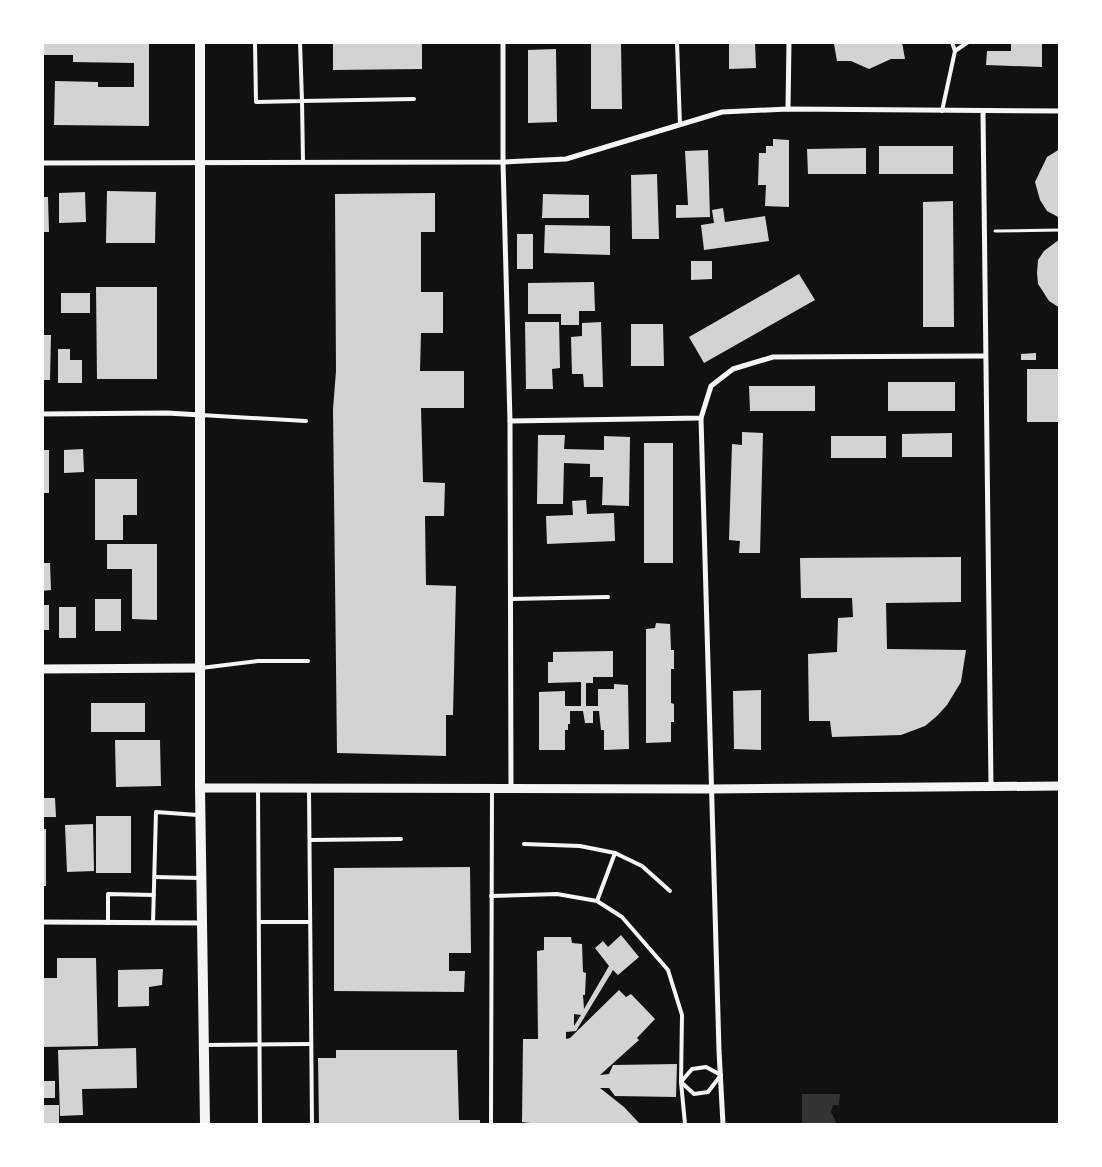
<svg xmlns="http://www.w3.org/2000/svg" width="1102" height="1167" font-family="'Titillium Web',sans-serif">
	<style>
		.water { fill: #333 }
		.building { fill: #d3d3d3; fill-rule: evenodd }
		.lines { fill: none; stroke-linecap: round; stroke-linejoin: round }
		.path { stroke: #f5f5f5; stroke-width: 3 }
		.service { stroke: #f5f5f5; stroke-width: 4 }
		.minor { stroke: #f5f5f5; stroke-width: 5 }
		.tertiary { stroke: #f5f5f5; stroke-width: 9 }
		.secondary { stroke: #f5f5f5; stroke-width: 10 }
	</style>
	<rect width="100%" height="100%" fill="#111"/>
	<polygon class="water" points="802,1094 840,1094 839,1105 833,1105 831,1112 837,1124 802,1124"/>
	<g class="building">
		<polygon points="42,42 149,42 149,126 54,125 55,81 98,82 98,87 134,87 134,63 73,62 73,55 42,55"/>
		<polygon points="333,42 422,42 422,69 333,70"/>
		<polygon points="591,42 621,42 622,109 591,109"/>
		<polygon points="729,42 755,42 756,68 729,69"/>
		<polygon points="825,42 902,42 905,59 891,59 869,69 851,61 837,61 834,44 825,44"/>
		<polygon points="1011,42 1042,42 1042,67 986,65 987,51 1011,51"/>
		<polygon points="556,49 557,122 528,123 528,50"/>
		<polygon points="773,139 789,140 789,207 765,206 766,185 758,185 759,153 766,153 766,146 773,146"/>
		<rect x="879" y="146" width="74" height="28"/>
		<polygon points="866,148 866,174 808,174 807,149"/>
		<polygon points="1060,149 1060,218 1047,211 1040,200 1035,182 1047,157"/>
		<polygon points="708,150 710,217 676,218 676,205 688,205 685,151"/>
		<polygon points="657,174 659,239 632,239 631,175"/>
		<polygon points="107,191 156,192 155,243 106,243"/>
		<polygon points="85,192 86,222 59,223 59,193"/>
		<polygon points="435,193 435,232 421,232 421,292 443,292 443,333 421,333 420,371 464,371 464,408 421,408 423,482 445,483 444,516 425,516 426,585 456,586 453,715 446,715 446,756 337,753 333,409 336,371 335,194"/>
		<polygon points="543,194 589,195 589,218 542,218"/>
		<polygon points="42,197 48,197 49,232 42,232"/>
		<polygon points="953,201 954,327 923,327 923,202"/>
		<polygon points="723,208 725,222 765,216 769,241 704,250 701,225 714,223 712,210"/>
		<polygon points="545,225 610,226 610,255 544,253"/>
		<rect x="517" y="234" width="16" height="35"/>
		<polygon points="1060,239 1060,308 1049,301 1042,290 1038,284 1037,273 1038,260 1044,251"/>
		<polygon points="691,261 712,261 712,279 691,280"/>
		<polygon points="799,274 815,300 704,363 689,337"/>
		<polygon points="594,282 595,311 579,311 579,325 561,325 561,314 528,314 528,283"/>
		<polygon points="96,287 157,287 157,379 97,379"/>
		<rect x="61" y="293" width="29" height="20"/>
		<polygon points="525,322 559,322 560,368 552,369 553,389 526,389"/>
		<polygon points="601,322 603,387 584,387 583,374 572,374 571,337 582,336 582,323"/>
		<polygon points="631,324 663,324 664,366 631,366"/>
		<polygon points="42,335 51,335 50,380 42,380"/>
		<polygon points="58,349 70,349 70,360 82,360 82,383 58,383"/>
		<polygon points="1036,353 1036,360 1021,360 1021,354"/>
		<rect x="1027" y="369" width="33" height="53"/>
		<rect x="888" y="382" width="67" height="29"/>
		<polygon points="749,386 815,386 815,411 750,411"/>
		<polygon points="742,432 763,433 760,553 739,553 740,541 729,540 732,444 742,445"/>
		<polygon points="952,433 952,457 902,457 902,434"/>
		<polygon points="538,435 565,435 564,449 604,450 604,436 630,437 629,506 602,505 603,477 590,477 590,464 564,463 563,504 537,504"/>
		<rect x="831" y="436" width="55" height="22"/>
		<rect x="644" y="443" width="29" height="120"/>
		<polygon points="83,449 84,472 64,473 64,450"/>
		<rect x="42" y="450" width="7" height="43"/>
		<polygon points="95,479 137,479 137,515 123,515 123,540 95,540"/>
		<polygon points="586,500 587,514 614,513 615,541 547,544 546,516 573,515 572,501"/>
		<polygon points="107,544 157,544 157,620 132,619 132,569 107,569"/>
		<polygon points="961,557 961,602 886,603 887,649 966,650 961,682 947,705 937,716 925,726 901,735 832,737 830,721 809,721 808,654 837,652 838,618 853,617 852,598 801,598 800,558"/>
		<polygon points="42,563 50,563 51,590 42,591"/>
		<rect x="95" y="599" width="26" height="32"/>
		<rect x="42" y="605" width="7" height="25"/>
		<rect x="59" y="607" width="17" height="31"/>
		<polygon points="656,623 670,624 671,650 674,650 674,669 671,669 671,703 674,704 674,722 671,722 671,742 646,743 646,629 655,628"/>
		<polygon points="613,651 613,677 593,677 593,683 586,683 586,706 598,706 598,689 614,689 614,684 628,685 629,749 604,750 604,730 601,730 599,711 593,711 593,723 585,723 583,711 570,711 570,724 568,724 568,730 565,730 565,750 539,750 539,692 565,691 565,706 581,706 581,682 548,683 548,662 553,662 553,652"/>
		<polygon points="761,690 761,750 734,749 733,691"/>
		<rect x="91" y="703" width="54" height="29"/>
		<polygon points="115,740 160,740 161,786 116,787"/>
		<polygon points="42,798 55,798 56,817 42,817"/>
		<rect x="96" y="816" width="35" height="57"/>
		<polygon points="93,824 94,871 67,872 65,825"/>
		<rect x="42" y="829" width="4" height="57"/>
		<polygon points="470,867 471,953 449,953 449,971 465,971 464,992 334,991 334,868"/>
		<path d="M621,935L639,957L618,975L613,970L576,1031L566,1032V1039L570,1038L619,990L626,997L631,994L655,1019L637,1038L639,1040L600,1075L609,1074L613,1065L677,1064L676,1097L615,1096L609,1088H600L624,1107L640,1124H538L522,1122L523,1039H538L537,951L544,950V937H571L572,943L582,944L583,972L586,973L585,995H583L584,1009L609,966L595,948L603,941L608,947ZM574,1014L581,1015L574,1026Z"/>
		<polygon points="57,958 96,958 98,1046 42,1047 42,978 57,978"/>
		<polygon points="163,969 162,985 149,987 149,1006 118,1007 118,970"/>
		<polygon points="136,1048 137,1088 82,1089 83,1115 60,1116 58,1050"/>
		<polygon points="336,1050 457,1050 459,1120 480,1120 480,1124 319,1124 318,1058 336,1058"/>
		<rect x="42" y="1081" width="13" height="17"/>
		<rect x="42" y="1105" width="17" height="19"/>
	</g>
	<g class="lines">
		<polyline class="path" points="995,231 1060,230"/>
		<g class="service">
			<polyline points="255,42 256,102 302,101 300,42"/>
			<polyline points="677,42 680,125"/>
			<polyline points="955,51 968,42"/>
			<polyline points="942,111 955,51 952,42"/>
			<polyline points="303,161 302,101 414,99"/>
			<polyline points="201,415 306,421"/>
			<polyline points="511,599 608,597"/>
			<polyline points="201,668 258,661 308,661"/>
			<polyline points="258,788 260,1124"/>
			<polyline points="309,789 312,1124"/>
			<polyline points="310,840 401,839"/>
			<polyline points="524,844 580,846 615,853 597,901"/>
			<polyline points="615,853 642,866 670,891"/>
			<polyline points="155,877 200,878"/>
			<polyline points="491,896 557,894 597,901 622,917 668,970 682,1015 681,1082 685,1124"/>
			<polyline points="259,922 310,922"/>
			<polyline points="108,923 108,894 154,895"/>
			<polyline points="153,923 156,812 198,815"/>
			<polyline points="206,1045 311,1044"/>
			<polygon points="706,1067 721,1075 708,1092 694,1094 681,1082 692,1069"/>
			<polyline points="491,1124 492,789"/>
		</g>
		<g class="minor">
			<polyline points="503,42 503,162 510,421 511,789"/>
			<polyline points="788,109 789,42"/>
			<polyline points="983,112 991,787"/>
			<polyline points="42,163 503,162 566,159 722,112 788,109 1060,111"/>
			<polyline points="42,414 167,413 201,415"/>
			<polyline points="701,418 719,1051 723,1124"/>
			<polyline points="510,421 701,418 711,386 733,369 773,357 985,356"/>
			<polyline points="42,922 202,923"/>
		</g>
		<g class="tertiary">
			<polyline points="42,669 201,668"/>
			<polyline points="200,788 711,789 1060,786"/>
		</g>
		<polyline class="secondary" points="200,42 200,788 205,1124"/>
	</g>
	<rect width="1102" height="1167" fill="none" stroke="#ffffff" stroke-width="88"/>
</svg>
